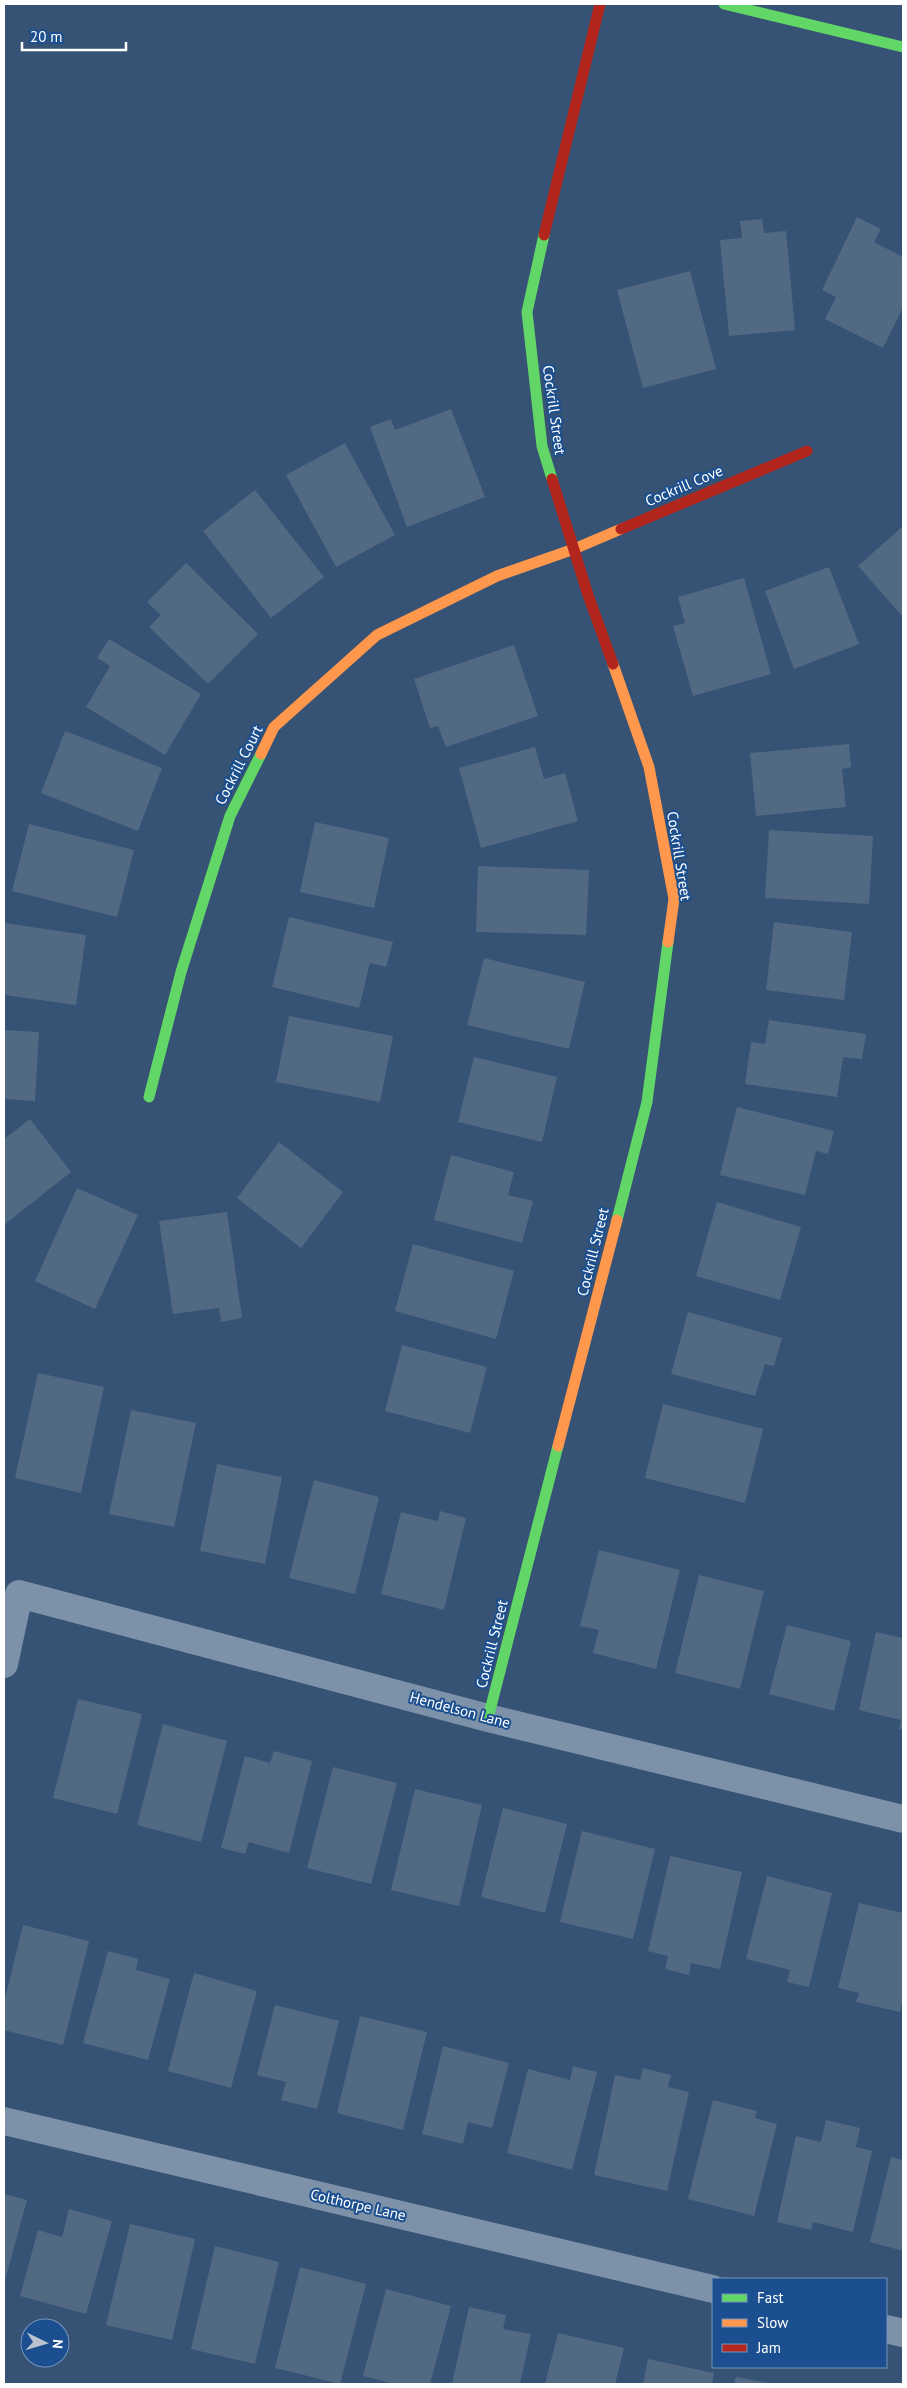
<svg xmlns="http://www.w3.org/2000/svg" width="907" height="2388" font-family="'PT Sans',sans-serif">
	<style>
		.building { fill: #526984 }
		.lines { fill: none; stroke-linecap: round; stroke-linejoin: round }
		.street { stroke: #7d92a8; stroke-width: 28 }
		.fast { stroke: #63d668; stroke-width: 11 }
		.slow { stroke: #ff974d; stroke-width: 11 }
		.jam { stroke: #b3261e; stroke-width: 11 }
		.labels { text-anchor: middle; stroke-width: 4; stroke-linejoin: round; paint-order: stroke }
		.street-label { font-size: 15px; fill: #fff; stroke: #1b4f8f }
	</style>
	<rect width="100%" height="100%" fill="#365274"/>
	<g class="building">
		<polygon points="857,217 881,229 874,242 903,257 903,307 883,348 825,319 836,297 822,290"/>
		<polygon points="762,219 764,233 786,231 795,330 729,336 720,240 742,238 740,221"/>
		<polygon points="690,271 716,369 643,388 617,290"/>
		<polygon points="451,409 485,497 407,527 370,427 391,419 395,430"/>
		<polygon points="345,443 395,535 336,567 286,475"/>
		<polygon points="255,490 324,577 271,618 203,531"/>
		<polygon points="903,526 903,617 858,566"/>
		<polygon points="186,563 258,634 208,684 149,627 161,615 147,602"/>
		<polygon points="829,567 859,644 794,669 765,591"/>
		<polygon points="744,578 771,674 693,696 673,626 685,623 678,597"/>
		<polygon points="109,639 201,694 165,755 86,707 110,666 97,658"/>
		<polygon points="514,645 538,716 446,747 438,726 430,728 414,679"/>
		<polygon points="65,731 162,768 138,831 41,793"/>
		<polygon points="849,744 851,767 842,769 846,807 756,816 750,753"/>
		<polygon points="535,747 544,779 565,773 578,821 481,848 459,768"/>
		<polygon points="315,822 389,838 374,908 300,892"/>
		<polygon points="29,824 134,850 117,917 12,891"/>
		<polygon points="769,830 873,836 869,904 765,898"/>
		<polygon points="478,866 589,870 586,935 476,932"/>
		<polygon points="289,917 393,942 386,967 370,963 359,1008 272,987"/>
		<polygon points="774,922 852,932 844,1000 766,990"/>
		<polygon points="4,923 86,935 76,1005 4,995"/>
		<polygon points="484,958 585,982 569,1049 467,1025"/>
		<polygon points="289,1016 393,1036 380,1102 276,1082"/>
		<polygon points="769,1020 866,1034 862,1059 843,1057 837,1097 745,1084 751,1042 765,1044"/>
		<polygon points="4,1030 39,1032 35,1101 4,1099"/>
		<polygon points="474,1057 557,1077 542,1142 458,1122"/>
		<polygon points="737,1107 834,1131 828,1154 816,1151 805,1195 720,1175"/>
		<polygon points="30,1119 71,1172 4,1225 4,1139"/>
		<polygon points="279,1142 343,1192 301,1248 237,1198"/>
		<polygon points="451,1155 514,1172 508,1195 533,1201 522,1243 434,1220"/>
		<polygon points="77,1188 138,1215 95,1309 35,1281"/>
		<polygon points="717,1202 801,1227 780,1300 696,1276"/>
		<polygon points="227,1212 242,1318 221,1322 219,1308 173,1314 159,1221"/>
		<polygon points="413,1244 514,1271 496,1339 395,1311"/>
		<polygon points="688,1312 782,1338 774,1366 765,1364 755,1396 671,1374"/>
		<polygon points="402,1345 487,1367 470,1433 385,1411"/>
		<polygon points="38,1373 104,1387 81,1493 15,1478"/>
		<polygon points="663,1404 763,1429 745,1503 645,1478"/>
		<polygon points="131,1410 196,1423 174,1527 109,1514"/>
		<polygon points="217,1464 282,1477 265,1564 200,1551"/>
		<polygon points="314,1480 379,1497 355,1594 289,1578"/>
		<polygon points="440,1511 466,1518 444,1610 381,1594 401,1512 438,1521"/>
		<polygon points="599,1550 680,1570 656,1669 593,1653 599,1630 580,1626"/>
		<polygon points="699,1575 764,1591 740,1689 675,1673"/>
		<polygon points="787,1625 851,1641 834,1711 769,1694"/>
		<polygon points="876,1632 903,1638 903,1730 899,1729 901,1720 859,1710"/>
		<polygon points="78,1699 142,1714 117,1814 53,1798"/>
		<polygon points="163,1724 227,1741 201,1842 137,1825"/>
		<polygon points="274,1751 312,1761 289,1853 249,1842 245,1854 221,1848 245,1756 270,1763"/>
		<polygon points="333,1767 397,1783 371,1884 307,1868"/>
		<polygon points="415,1789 482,1805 459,1906 391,1890"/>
		<polygon points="503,1808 567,1824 545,1913 481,1897"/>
		<polygon points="582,1831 655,1849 633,1939 560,1922"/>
		<polygon points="670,1856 742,1872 720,1969 691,1963 689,1975 665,1969 668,1956 648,1951"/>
		<polygon points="767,1876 832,1893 809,1987 787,1982 790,1970 746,1959"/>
		<polygon points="859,1903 903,1913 903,1999 900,2012 856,2002 859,1993 838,1988"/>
		<polygon points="23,1925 89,1941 63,2045 4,2030 4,2003"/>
		<polygon points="108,1951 138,1959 136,1970 170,1979 148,2060 83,2043"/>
		<polygon points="194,1973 257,1991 231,2088 168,2071"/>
		<polygon points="275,2005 339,2021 317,2109 281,2100 286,2082 257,2075"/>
		<polygon points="360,2016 427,2032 403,2130 337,2113"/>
		<polygon points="443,2046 509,2063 492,2128 468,2122 463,2144 422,2134"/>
		<polygon points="573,2066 597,2072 572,2170 507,2153 528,2069 570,2080"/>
		<polygon points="643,2068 671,2075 668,2087 689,2092 667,2191 594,2175 615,2075 640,2080"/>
		<polygon points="713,2100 757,2111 755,2118 777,2124 754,2216 688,2199"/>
		<polygon points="826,2120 860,2128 856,2147 872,2151 853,2232 813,2222 811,2230 777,2222 796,2136 821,2142"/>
		<polygon points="891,2157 903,2160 903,2251 870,2242"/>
		<polygon points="4,2194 27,2200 4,2284"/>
		<polygon points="69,2209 112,2221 86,2314 20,2296 38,2230 62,2237"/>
		<polygon points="130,2224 195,2239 172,2340 106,2325"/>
		<polygon points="215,2246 279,2262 255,2364 191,2349"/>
		<polygon points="300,2267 366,2284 340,2384 275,2368"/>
		<polygon points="386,2289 451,2306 430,2384 394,2384 363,2376"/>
		<polygon points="469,2307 506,2315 503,2329 531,2334 520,2384 452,2384"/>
		<polygon points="558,2333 624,2348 615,2384 545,2384"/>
		<polygon points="648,2359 714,2373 712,2384 643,2384"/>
		<polygon points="736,2377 769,2383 769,2384 734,2384"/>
	</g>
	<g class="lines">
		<g class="street">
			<polyline points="4,1664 19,1594 488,1718 903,1819"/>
			<polyline points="4,2121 713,2289"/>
			<polyline points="886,2329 903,2333"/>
		</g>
		<g class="fast">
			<polyline points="724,4 903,47"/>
			<polyline points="544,235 527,312 542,446 552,479"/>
			<polyline points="149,1097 181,972 230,816 261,754"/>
			<polyline points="617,1220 647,1102 668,942"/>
			<polyline points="488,1718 558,1446"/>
		</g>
		<g class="slow">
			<polyline points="613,664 649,767 674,899 668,942"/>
			<polyline points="261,754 274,727 377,635 497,576 574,549 621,529"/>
			<polyline points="558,1446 617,1220"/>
		</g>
		<g class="jam">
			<polyline points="544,235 600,4"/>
			<polyline points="552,479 588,595 613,664"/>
			<polyline points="621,529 807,451"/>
		</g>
	</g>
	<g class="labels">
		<g class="street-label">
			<text transform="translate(554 410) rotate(82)" y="5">Cockrill Street</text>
			<text transform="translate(684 486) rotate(-23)" y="5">Cockrill Cove</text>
			<text transform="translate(239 765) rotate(-63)" y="5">Cockrill Court</text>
			<text transform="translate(679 856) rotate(81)" y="5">Cockrill Street</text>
			<text transform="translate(593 1252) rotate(-76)" y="5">Cockrill Street</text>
			<text transform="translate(492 1644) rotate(-76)" y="5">Cockrill Street</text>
			<text transform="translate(460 1710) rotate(15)" y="5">Hendelson Lane</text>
			<text transform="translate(358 2205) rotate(13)" y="5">Colthorpe Lane</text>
		</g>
	</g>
	<rect width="907" height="2388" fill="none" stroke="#ffffff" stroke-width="10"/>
	<rect x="712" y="2278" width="175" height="90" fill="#1b4f8f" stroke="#7695bc"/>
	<rect x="722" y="2294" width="25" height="8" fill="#63d668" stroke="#7695bc"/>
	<text x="757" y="2303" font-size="15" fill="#ffffff">Fast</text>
	<rect x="722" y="2319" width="25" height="8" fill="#ff974d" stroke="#7695bc"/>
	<text x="757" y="2328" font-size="15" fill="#ffffff">Slow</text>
	<rect x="722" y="2344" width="25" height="8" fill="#b3261e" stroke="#7695bc"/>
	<text x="757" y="2353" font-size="15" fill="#ffffff">Jam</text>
	<g transform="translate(45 2343) rotate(95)"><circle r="24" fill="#1b4f8f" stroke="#7695bc"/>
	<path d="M0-4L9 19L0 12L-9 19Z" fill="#b9c2ce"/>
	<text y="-8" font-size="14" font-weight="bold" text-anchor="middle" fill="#ffffff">N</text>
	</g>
	<path d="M22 42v8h104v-8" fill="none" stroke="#ffffff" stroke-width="2.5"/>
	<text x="30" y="42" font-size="15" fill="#ffffff" stroke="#1b4f8f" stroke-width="4" paint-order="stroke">20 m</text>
</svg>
